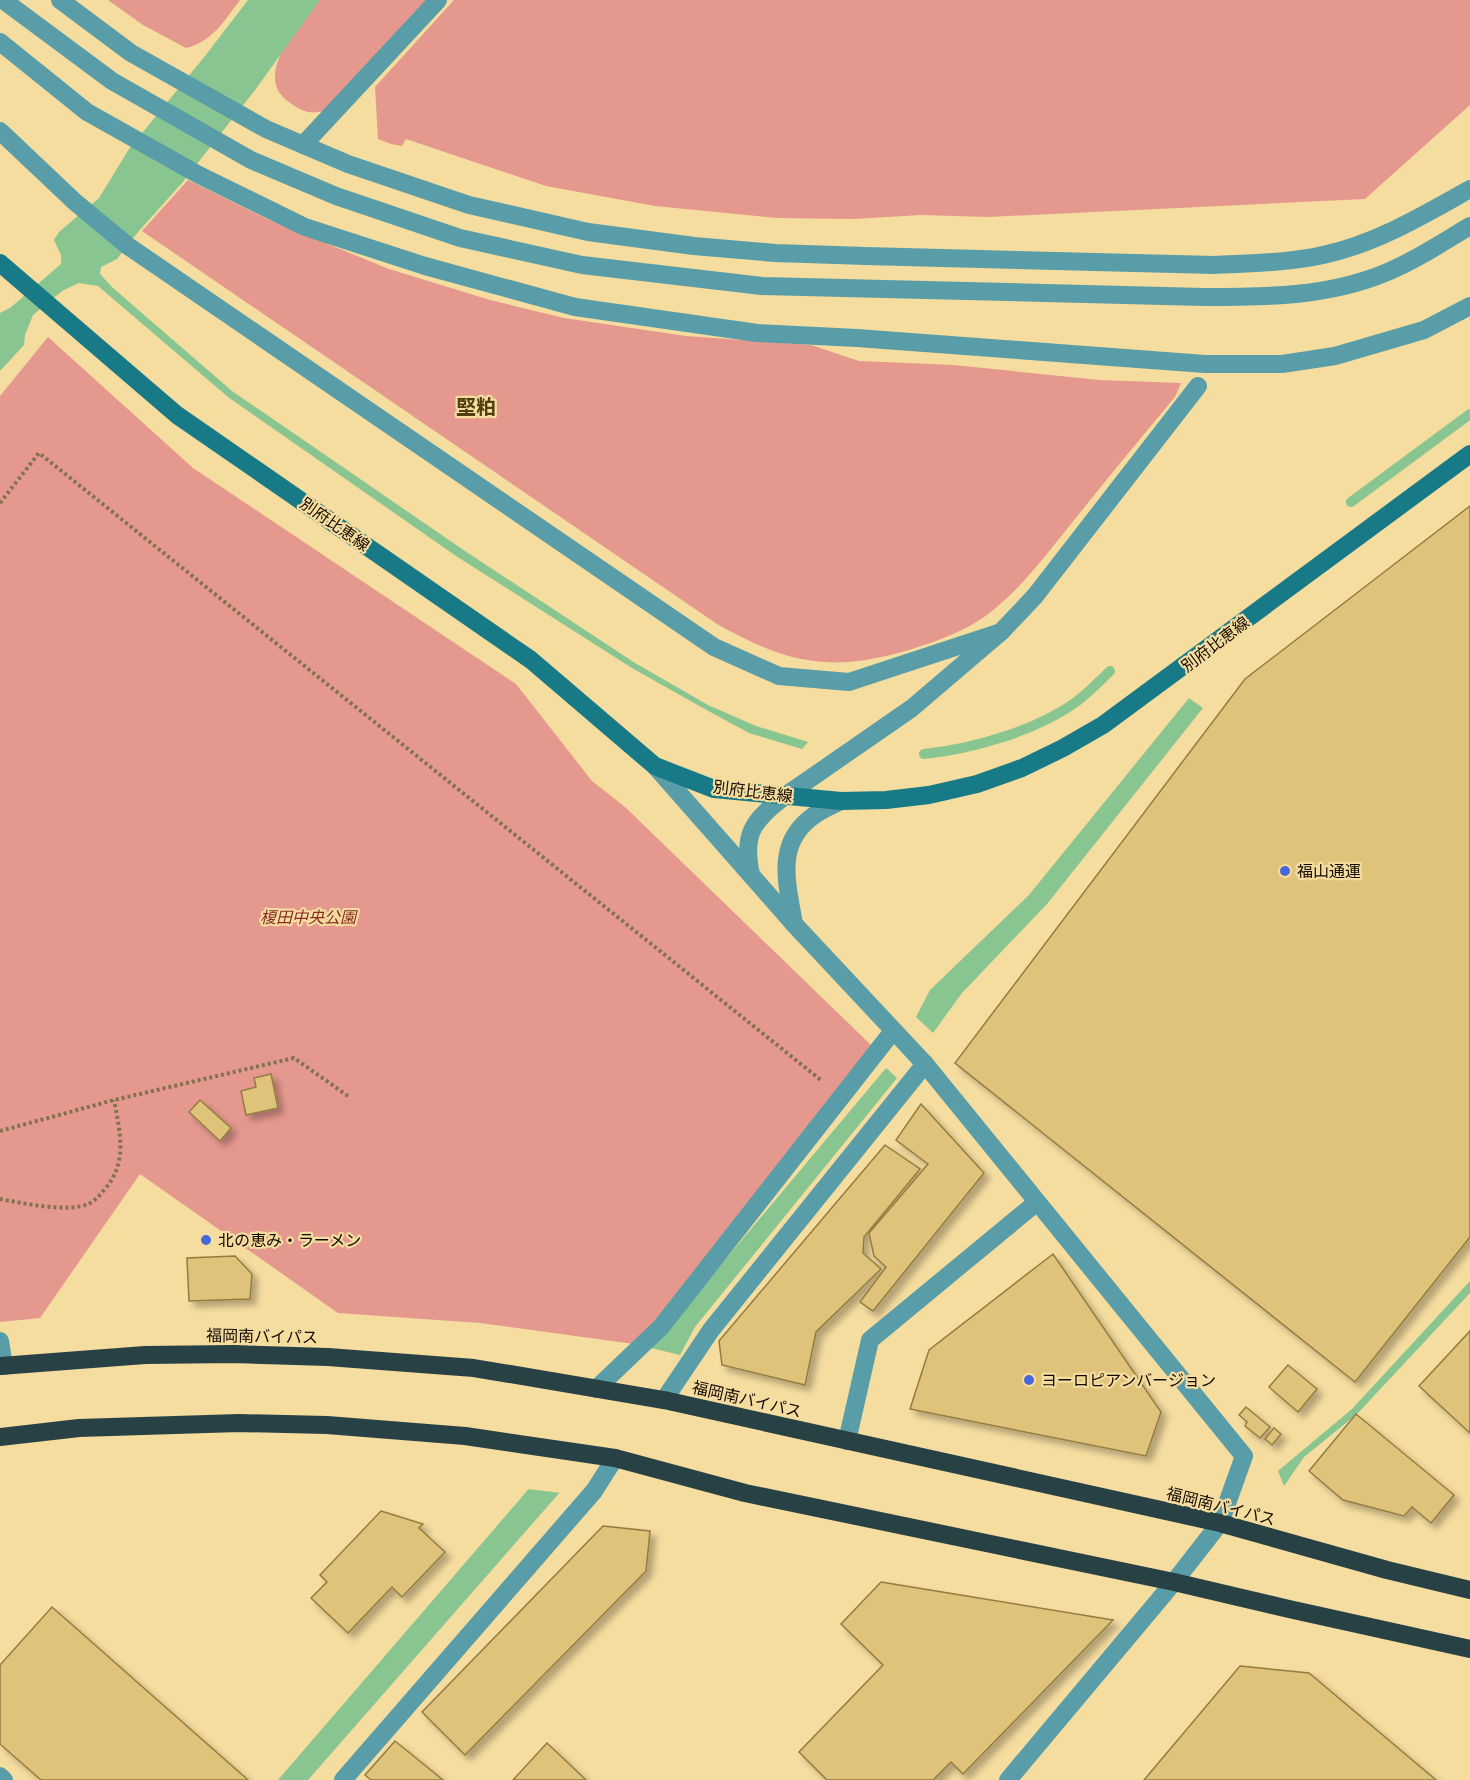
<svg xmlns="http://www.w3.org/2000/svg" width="1470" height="1780" font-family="'Times New Roman','Noto Sans JP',serif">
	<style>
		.green { fill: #e5988e }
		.water { fill: #88c590 }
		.pier { fill: #f5dc9f }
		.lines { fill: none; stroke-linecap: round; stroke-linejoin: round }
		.stream { stroke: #88c590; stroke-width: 10 }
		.building { fill: #e0c37a; stroke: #937c41; stroke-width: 1.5; filter: url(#shadow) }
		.path { stroke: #83724e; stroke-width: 4; stroke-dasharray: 3 3; stroke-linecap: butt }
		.lane { stroke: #599da8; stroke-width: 18 }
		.street { stroke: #599da8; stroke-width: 18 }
		.secondary { stroke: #177a86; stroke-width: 18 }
		.highway { stroke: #284145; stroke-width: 18 }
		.poi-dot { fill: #4567da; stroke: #f5dc9f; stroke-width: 2 }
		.labels { text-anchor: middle; stroke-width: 4.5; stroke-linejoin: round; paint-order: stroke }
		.street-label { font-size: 16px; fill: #140b00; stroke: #f5dc9f }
		.poi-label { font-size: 16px; fill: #140b00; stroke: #f5dc9f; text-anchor: start }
		.park-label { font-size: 16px; font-style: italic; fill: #882c25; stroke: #f5dc9f }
		.quarter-label { font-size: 20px; font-weight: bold; fill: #4f3e10; stroke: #f5dc9f }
	</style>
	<defs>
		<filter id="shadow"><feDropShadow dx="5.5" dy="5.5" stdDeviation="3" flood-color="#0004"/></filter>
	</defs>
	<rect width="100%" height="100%" fill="#f5dc9f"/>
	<g class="green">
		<path d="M108,0H240C225,20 212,42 186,48L143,25Z"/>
		<path d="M317,0H431L323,111C309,115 300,110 289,102C251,76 300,26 317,0Z"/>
		<polygon points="454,0 1470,0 1470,105 1365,199 988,217 921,215 854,219 777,218 655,206 546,186 406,139 402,146 391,144 378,139 375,87"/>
		<path d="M188,180L267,219L389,269L490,300L564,318L686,336L811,345L859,361L954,365L1099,380L1181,383L1175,397C1140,439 1105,481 1071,524C1045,556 1020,590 987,615C963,632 937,641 909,650C830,673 788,664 717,624L142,231Z"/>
		<polygon points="48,337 193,468 516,684 592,781 625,807 871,1045 861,1066 649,1328 634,1344 480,1323 338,1313 140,1174 40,1318 0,1322 0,396"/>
	</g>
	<g class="water">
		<polygon points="248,0 320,0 255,90 182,183 138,232 117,259 101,267 100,274 113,288 232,391 462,549 635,663 708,705 756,726 808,742 802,749 749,733 703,708 632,668 456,556 228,397 98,286 79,283 62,291 33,315 25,335 24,345 0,371 0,313 10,308 61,264 61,255 54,240 59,232 99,198 129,149 205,56"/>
		<polygon points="1189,698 1203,708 1047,904 962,993 933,1033 916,1017 930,990 1029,895"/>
		<polygon points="886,1068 897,1078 695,1327 680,1355 308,1780 278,1780 521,1498 647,1347 663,1334"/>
		<polygon points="1470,1281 1470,1293 1357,1414 1304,1457 1284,1486 1278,1471 1352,1409"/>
	</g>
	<polygon class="pier" points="647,1347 680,1355 562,1493 527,1489"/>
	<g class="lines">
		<g class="stream">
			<polyline points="1351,502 1470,414"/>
			<path d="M924,754C972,749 1036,731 1076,702C1088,693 1099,682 1110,671"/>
		</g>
	</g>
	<g class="building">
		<polygon points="1470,506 1470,1237 1355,1382 955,1063 1245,679"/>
		<polygon points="271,1074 278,1108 246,1115 241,1091 256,1087 254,1078"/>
		<polygon points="200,1100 231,1128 220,1141 189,1112"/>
		<polygon points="921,1104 984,1173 873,1311 860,1302 886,1267 874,1256 869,1233 928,1164 896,1140"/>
		<polygon points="885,1145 920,1169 864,1237 863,1253 881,1269 816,1332 805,1385 722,1365 719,1341"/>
		<polygon points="1053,1254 1161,1412 1146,1456 910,1409 929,1350"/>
		<polygon points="235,1256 252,1274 250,1299 189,1301 187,1258"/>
		<polygon points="1470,1331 1470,1433 1419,1386"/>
		<polygon points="1288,1365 1317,1389 1298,1412 1269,1387"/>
		<polygon points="1246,1407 1270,1427 1260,1438 1245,1426 1247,1422 1239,1415"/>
		<polygon points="1356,1414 1454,1495 1431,1523 1412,1507 1404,1516 1343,1500 1309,1471"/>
		<polygon points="1274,1428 1281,1434 1272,1445 1265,1439"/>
		<polygon points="381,1511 423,1524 419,1528 445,1552 402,1597 392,1587 348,1633 311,1598 327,1582 320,1575"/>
		<polygon points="603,1526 650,1531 646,1571 465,1755 422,1712"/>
		<polygon points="881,1582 1113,1620 963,1774 951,1762 933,1780 827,1780 799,1752 883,1665 841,1624"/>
		<polygon points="52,1607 248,1780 41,1780 0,1744 0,1665"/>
		<polygon points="1240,1666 1309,1673 1436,1780 1144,1780"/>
		<polygon points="395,1741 443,1780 371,1780 365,1775"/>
		<polygon points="547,1743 586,1780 513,1780"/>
	</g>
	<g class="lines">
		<g class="path">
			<polyline points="0,503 39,453 822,1081"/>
			<polyline points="0,1131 114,1100 294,1058 348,1096"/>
			<path d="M0,1199C21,1203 68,1213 88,1204C95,1201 100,1195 105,1189C128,1162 120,1132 114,1100"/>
		</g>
		<g class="lane">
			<path d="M3,0L112,81L251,160L336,196L460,238L582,265L762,286L1204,297C1265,297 1327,297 1385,273C1415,261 1443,242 1470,226"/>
			<path d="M60,0L131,53L266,129L348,164L469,205L588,232L694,246L775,253L866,256L1214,265C1250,263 1288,263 1323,255C1375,244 1424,215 1470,189"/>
			<polyline points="0,42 87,112 199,175 305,227 425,266 575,307 757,333 857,338 1205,364 1282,364 1335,356 1424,330 1470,306"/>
			<polyline points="0,131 75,202 128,246 714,647 779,676 849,682 1001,632"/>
			<polyline points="303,145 438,0"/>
			<polyline points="785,796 912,708 1001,632 1035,596 1198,386"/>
			<polyline points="0,1341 4,1366"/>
			<polyline points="847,1441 870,1340 1037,1202"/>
		</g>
		<g class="street">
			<polyline points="655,766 794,924 925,1064 1244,1456 1220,1523 1174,1582 1008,1780"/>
			<path d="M751,875C742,833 753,821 785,796"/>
			<path d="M794,924C787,882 774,842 816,814C824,809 833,805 841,801"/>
			<polyline points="596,1389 661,1327 893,1031"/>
			<polyline points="664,1400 711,1330 925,1064"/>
			<polyline points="0,1776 4,1780"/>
			<polyline points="343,1780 594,1491 615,1458"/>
		</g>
		<polyline class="secondary" points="0,263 177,415 531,660 655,766 714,789 841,801 886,800 929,795 977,784 1022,768 1063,748 1103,725 1470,454"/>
		<g class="highway">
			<polyline points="0,1366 145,1355 234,1354 328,1357 474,1368 664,1400 1220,1523 1387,1570 1470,1590"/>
			<polyline points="0,1437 79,1428 239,1423 327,1425 465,1436 615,1458 745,1493 1174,1582 1289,1609 1470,1649"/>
		</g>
	</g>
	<g class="poi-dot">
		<circle cx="1285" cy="871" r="6"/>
		<circle cx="206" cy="1240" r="6"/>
		<circle cx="1029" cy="1380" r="6"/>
	</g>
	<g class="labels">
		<g class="street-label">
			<text transform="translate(335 524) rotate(35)" y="6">別府比恵線</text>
			<text transform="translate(1215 644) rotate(-37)" y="6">別府比恵線</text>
			<text transform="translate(753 791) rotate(7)" y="6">別府比恵線</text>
			<text transform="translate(262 1336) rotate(1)" y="6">福岡南バイパス</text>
			<text transform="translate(747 1399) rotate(13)" y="6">福岡南バイパス</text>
			<text transform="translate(1221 1506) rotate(14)" y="6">福岡南バイパス</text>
		</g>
		<g class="poi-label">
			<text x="1297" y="877">福山通運</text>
			<text x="218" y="1246">北の恵み・ラーメン</text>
			<text x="1041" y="1386">ヨーロピアンバージョン</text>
		</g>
		<g class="park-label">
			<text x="308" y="923">榎田中央公園</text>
		</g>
		<g class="quarter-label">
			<text x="476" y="414">堅粕</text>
		</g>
	</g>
</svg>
